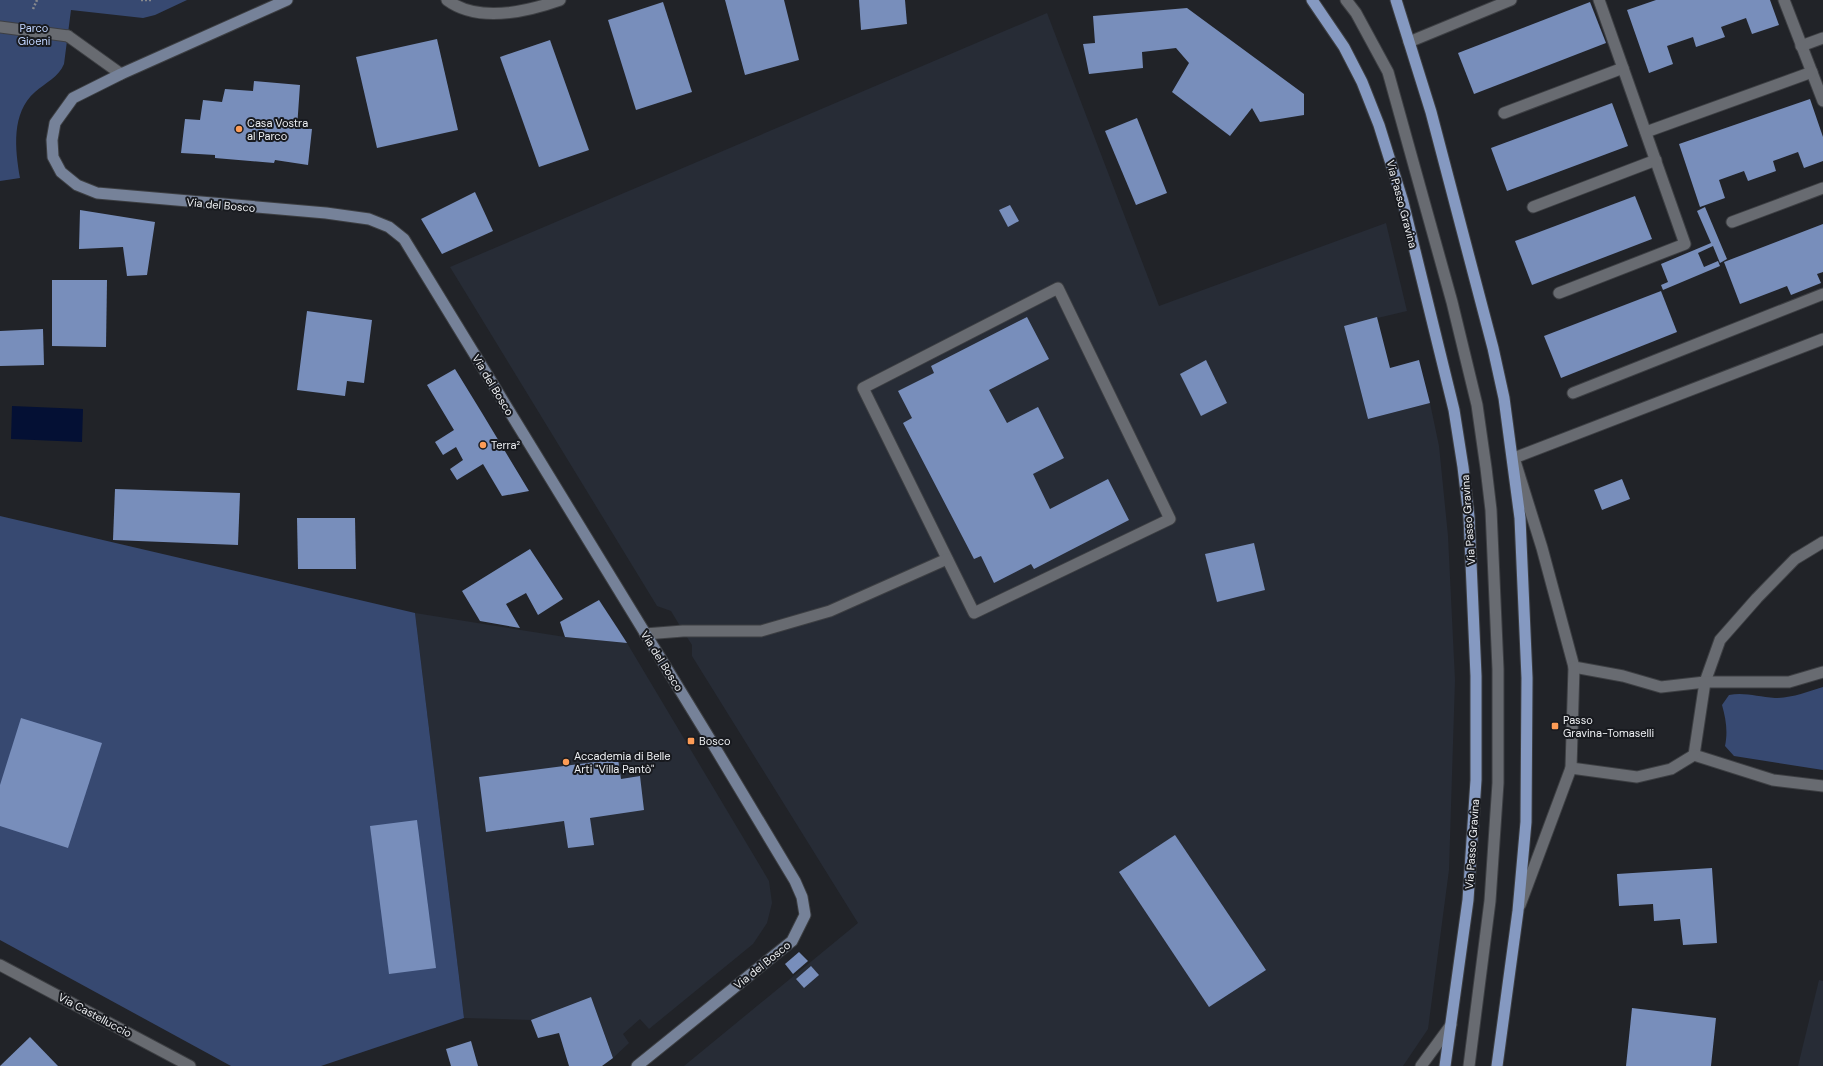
<svg xmlns="http://www.w3.org/2000/svg" width="1823" height="1066" font-family="'DM Sans',sans-serif">
	<style>
		.built { fill: #272c36 }
		.green { fill: #374971 }
		.water { fill: #041034 }
		.building { fill: #788ebb }
		.lines { fill: none; stroke-linecap: round; stroke-linejoin: round }
		.service-casing { stroke: #3d3f43; stroke-width: 13 }
		.pedestrian-casing { stroke: #3d3f43; stroke-width: 13 }
		.minor-casing { stroke: #3d3f43; stroke-width: 13 }
		.secondary-casing { stroke: #3d3f43; stroke-width: 13 }
		.primary-casing { stroke: #3d3f43; stroke-width: 13 }
		.path { stroke: #87898d; stroke-width: 2.5; stroke-dasharray: 2 2; stroke-linecap: butt }
		.service { stroke: #686b71; stroke-width: 11 }
		.pedestrian { stroke: #686b71; stroke-width: 11 }
		.minor { stroke: #686b71; stroke-width: 11 }
		.secondary { stroke: #768299; stroke-width: 11 }
		.primary { stroke: #8599c1; stroke-width: 11 }
		.poi-dot { fill: #fd9c56; stroke: #181a1f; stroke-width: 1.5 }
		.labels { text-anchor: middle; stroke-width: 4; stroke-linejoin: round; paint-order: stroke }
		.park-label { font-size: 11px; fill: #c1d5ff; stroke: #181a1f }
		.poi-label { font-size: 11px; fill: #eef0f3; stroke: #181a1f; text-anchor: start }
		.street-label { font-size: 11px; fill: #eef0f3; stroke: #181a1f }
	</style>
	<rect width="100%" height="100%" fill="#212328"/>
	<g class="built">
		<polygon points="1047,13 1159,306 1386,223 1407,311 1344,326 1368,419 1430,403 1439,446 1448,536 1455,680 1449,870 1428,1029 1403,1066 684,1066 858,923 692,656 692,645 683,631 671,611 657,606 450,267"/>
		<polygon points="415,613 565,637 627,643 769,881 772,903 767,923 753,944 649,1029 640,1019 623,1034 629,1043 613,1058 591,997 531,1020 464,1018"/>
		<polygon points="1819,980 1823,981 1823,1066 1798,1066"/>
	</g>
	<g class="green">
		<path d="M0,0H187L155,15L143,18L71,10L64,64C59,77 45,83 35,92C11,113 15,149 20,178L0,181Z"/>
		<polygon points="0,516 415,613 464,1018 321,1066 231,1066 0,940"/>
		<path d="M1823,687V770L1734,756L1725,746C1728,732 1726,719 1722,705L1729,695C1745,692 1758,697 1775,698C1792,698 1807,692 1823,687Z"/>
	</g>
	<polygon class="water" points="12,406 83,409 82,442 11,439"/>
	<g class="building">
		<polygon points="725,0 784,0 799,60 745,75"/>
		<polygon points="859,0 905,0 907,24 861,30"/>
		<polygon points="1656,0 1770,0 1779,25 1752,34 1746,18 1721,27 1725,37 1696,47 1693,37 1667,46 1673,64 1649,73 1627,10"/>
		<polygon points="663,2 692,92 636,110 608,20"/>
		<polygon points="1590,2 1606,43 1474,94 1458,53"/>
		<polygon points="1187,8 1304,94 1304,115 1260,122 1252,108 1230,136 1172,92 1189,63 1176,48 1142,52 1143,68 1089,74 1083,44 1095,43 1093,16"/>
		<polygon points="437,39 458,130 377,148 356,57"/>
		<polygon points="550,40 589,150 539,167 500,57"/>
		<polygon points="254,81 300,85 297,128 312,129 308,165 275,160 274,163 215,158 215,155 181,153 185,119 200,120 203,100 222,102 225,89 253,91"/>
		<polygon points="1810,99 1823,137 1823,161 1804,168 1798,152 1773,161 1776,171 1748,181 1744,171 1719,180 1725,198 1700,207 1679,144"/>
		<polygon points="1612,103 1628,146 1507,191 1491,148"/>
		<polygon points="1137,118 1167,193 1136,205 1105,131"/>
		<polygon points="475,192 493,231 442,254 421,219"/>
		<polygon points="1635,196 1652,239 1532,285 1515,241"/>
		<polygon points="1010,205 1019,221 1008,227 999,210"/>
		<polygon points="1705,207 1727,259 1720,263 1713,246 1698,253 1704,267 1718,261 1720,266 1663,290 1661,285 1668,282 1661,264 1711,243 1697,211"/>
		<polygon points="80,210 155,222 147,275 127,276 123,247 79,249"/>
		<polygon points="1823,224 1823,272 1817,274 1821,283 1791,295 1787,286 1740,304 1724,262"/>
		<polygon points="52,280 107,280 106,347 52,346"/>
		<polygon points="1661,291 1677,332 1561,378 1544,336"/>
		<polygon points="307,311 372,320 364,383 347,381 345,396 297,390"/>
		<polygon points="1027,317 1049,359 989,390 1007,423 1038,407 1064,458 1033,474 1050,509 1108,479 1129,520 1034,569 1031,564 994,583 981,556 974,559 903,423 912,418 898,391 934,373 931,366"/>
		<polygon points="1377,317 1390,368 1419,360 1430,403 1368,419 1344,326"/>
		<polygon points="43,329 44,365 0,366 0,331"/>
		<polygon points="1206,360 1227,403 1201,416 1180,374"/>
		<polygon points="455,369 482,413 529,491 502,496 483,464 457,480 450,469 463,460 456,447 443,455 435,442 454,430 427,385"/>
		<polygon points="1622,479 1630,499 1602,510 1594,490"/>
		<polygon points="115,489 240,493 238,545 113,540"/>
		<polygon points="297,518 355,518 356,569 298,569"/>
		<polygon points="1254,543 1265,590 1217,602 1205,554"/>
		<polygon points="530,549 563,599 538,615 526,593 506,604 520,628 480,621 462,591"/>
		<polygon points="599,600 618,629 627,643 565,637 560,622"/>
		<polygon points="21,718 102,743 68,848 0,826 0,785"/>
		<polygon points="618,759 621,779 640,776 644,810 590,818 594,845 568,848 564,821 486,832 479,777"/>
		<polygon points="417,820 436,968 389,974 370,826"/>
		<polygon points="1175,835 1266,970 1209,1007 1119,872"/>
		<polygon points="1712,868 1717,943 1683,945 1680,919 1654,921 1653,904 1619,906 1617,874"/>
		<polygon points="799,952 808,961 793,974 785,964"/>
		<polygon points="811,966 819,975 804,988 796,979"/>
		<polygon points="591,997 613,1058 602,1066 569,1066 559,1033 538,1038 531,1020"/>
		<polygon points="1632,1008 1716,1018 1711,1066 1626,1066"/>
		<polygon points="30,1037 58,1066 0,1066"/>
		<polygon points="471,1041 478,1066 451,1066 446,1049"/>
	</g>
	<g class="lines">
		<g class="service-casing">
			<g id="service">
				<path d="M447,0C478,23 526,12 560,0"/>
				<polyline points="1346,0 1356,13 1388,72 1452,302 1477,405 1486,468 1491,510 1498,669 1498,783 1490,901 1469,1066"/>
				<polyline points="1784,0 1823,101"/>
				<polyline points="68,36 121,74"/>
				<polyline points="1409,42 1511,0"/>
				<polyline points="1504,113 1623,68"/>
				<polyline points="1646,132 1812,72"/>
				<polyline points="1533,207 1656,160"/>
				<polyline points="1732,222 1823,188"/>
				<polygon points="1058,288 1170,519 974,613 863,388"/>
				<polyline points="1559,293 1685,244 1599,0"/>
				<polyline points="1823,339 1514,458 1542,548 1574,667 1623,676 1661,687 1705,682 1720,640 1757,598 1795,559 1823,542"/>
				<polyline points="1573,393 1823,294"/>
				<polyline points="645,634 683,631 761,631 830,611 947,559"/>
				<polyline points="1823,672 1789,682 1705,682 1694,755 1773,780 1823,786"/>
				<polyline points="1571,768 1637,777 1671,769 1694,755"/>
				<polyline points="1520,905 1571,768 1574,667"/>
				<polyline points="1421,1066 1451,1025"/>
			</g>
		</g>
		<g class="pedestrian-casing">
			<polyline id="pedestrian" points="0,27 68,36"/>
		</g>
		<g class="minor-casing">
			<g id="minor">
				<polyline points="1801,46 1823,38"/>
				<polyline points="0,965 190,1066"/>
			</g>
		</g>
		<g class="secondary-casing">
			<polyline id="secondary" points="287,0 121,74 73,98 55,123 52,140 53,157 61,172 77,185 97,193 326,213 369,219 389,227 404,239 705,731 795,881 802,897 805,915 792,941 637,1066"/>
		</g>
		<g class="primary-casing">
			<g id="primary">
				<polyline points="1312,0 1344,47 1362,82 1379,125 1403,202 1454,410 1463,467 1469,517 1476,676 1476,780 1468,900 1445,1066"/>
				<polyline points="1396,0 1431,112 1493,348 1504,398 1520,518 1527,678 1526,822 1518,911 1497,1066"/>
			</g>
		</g>
		<g class="path">
			<polyline points="141,0 152,0"/>
			<polyline points="33,9 37,0"/>
		</g>
		<use href="#service" class="service"/>
		<use href="#pedestrian" class="pedestrian"/>
		<use href="#minor" class="minor"/>
		<use href="#secondary" class="secondary"/>
		<use href="#primary" class="primary"/>
	</g>
	<g class="poi-dot">
		<circle cx="239" cy="129" r="4"/>
		<circle cx="483" cy="445" r="4"/>
		<rect x="1551" y="722" width="8" height="8" rx="2"/>
		<rect x="687" y="737" width="8" height="8" rx="2"/>
		<circle cx="566" cy="762" r="4"/>
	</g>
	<g class="labels">
		<g class="park-label">
			<text x="34" y="32">Parco<tspan x="34" dy="13">Gioeni</tspan></text>
		</g>
		<g class="poi-label">
			<text x="247" y="127">Casa Vostra<tspan x="247" dy="13">al Parco</tspan></text>
			<text x="491" y="449">Terra²</text>
			<text x="1563" y="724">Passo<tspan x="1563" dy="13">Gravina-Tomaselli</tspan></text>
			<text x="699" y="745">Bosco</text>
			<text x="574" y="760">Accademia di Belle<tspan x="574" dy="13">Arti "Villa Pantò"</tspan></text>
		</g>
		<g class="street-label">
			<text transform="translate(1402 204) rotate(75)" y="4">Via Passo Gravina</text>
			<text transform="translate(221 205) rotate(5)" y="4">Via del Bosco</text>
			<text transform="translate(493 385) rotate(59)" y="4">Via del Bosco</text>
			<text transform="translate(1468 520) rotate(-94)" y="4">Via Passo Gravina</text>
			<text transform="translate(662 661) rotate(58)" y="4">Via del Bosco</text>
			<text transform="translate(1472 844) rotate(-86)" y="4">Via Passo Gravina</text>
			<text transform="translate(762 965) rotate(-39)" y="4">Via del Bosco</text>
			<text transform="translate(95 1015) rotate(28)" y="4">Via Castelluccio</text>
		</g>
	</g>
</svg>
